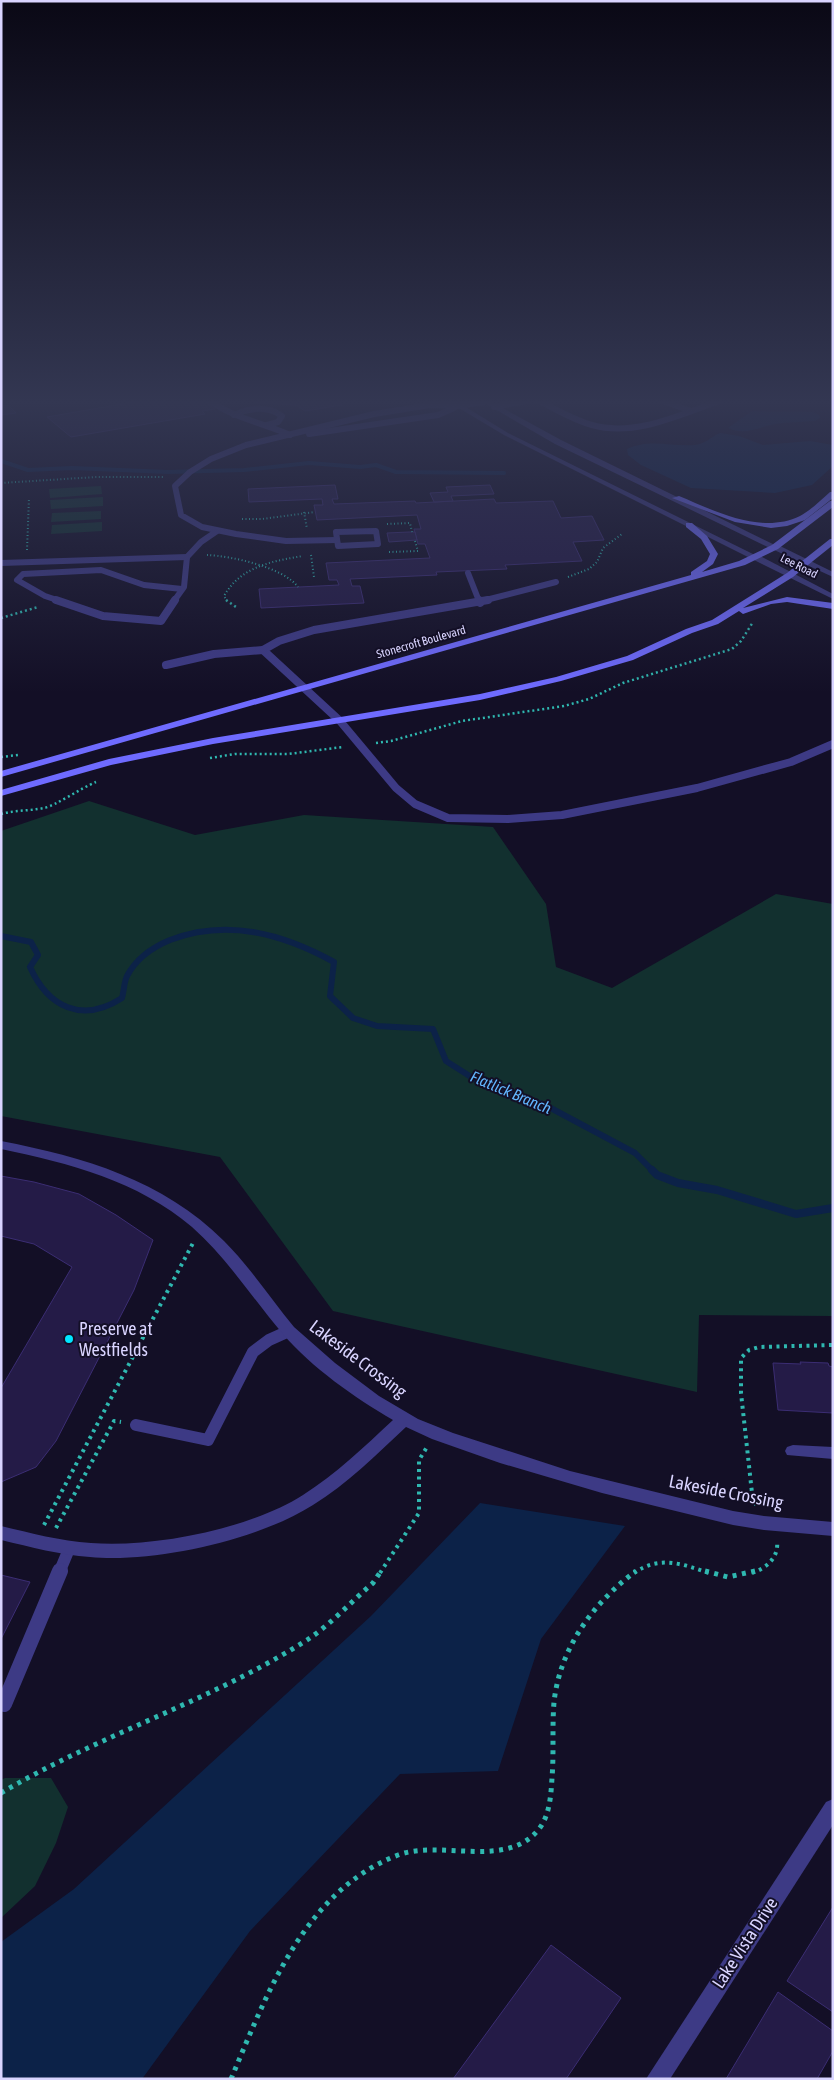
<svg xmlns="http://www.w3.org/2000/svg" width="834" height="2080" font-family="'Asap Condensed',sans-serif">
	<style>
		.green { fill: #12302f }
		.water { fill: #0c2248 }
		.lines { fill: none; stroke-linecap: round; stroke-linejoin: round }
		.stream-far2 { stroke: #0c2248; stroke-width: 4 }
		.stream-far1 { stroke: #0c2248; stroke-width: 6 }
		.stream { stroke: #0c2248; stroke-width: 8 }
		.building { fill: #241b47; stroke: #3b2d73 }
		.path-far3 { stroke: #2fb8b0; stroke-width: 2; stroke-dasharray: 1 2.5; stroke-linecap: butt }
		.path-far2 { stroke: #2fb8b0; stroke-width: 2.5; stroke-dasharray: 2 3; stroke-linecap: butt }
		.path-far1 { stroke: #2fb8b0; stroke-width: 4; stroke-dasharray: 3 4.5; stroke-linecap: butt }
		.path { stroke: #2fb8b0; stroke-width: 5; stroke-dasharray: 4 5.5; stroke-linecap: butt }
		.service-far3 { stroke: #3d3a85; stroke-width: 6 }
		.service-far2 { stroke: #3d3a85; stroke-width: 8 }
		.service-far1 { stroke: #3d3a85; stroke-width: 12 }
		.service { stroke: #3d3a85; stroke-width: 16 }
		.minor { fill: #3d3a85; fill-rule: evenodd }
		.tertiary { fill: #3d3a85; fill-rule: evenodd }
		.secondary { fill: #6f6bff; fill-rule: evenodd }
		.poi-dot { fill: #00e5ff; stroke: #130f26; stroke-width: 2 }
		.labels { text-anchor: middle; stroke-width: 4; stroke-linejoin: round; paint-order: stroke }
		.far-street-label { font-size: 12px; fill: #d9d4ff; stroke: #130f26 }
		.water-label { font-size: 16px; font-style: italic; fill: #62b6ff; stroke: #130f26 }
		.near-poi-label { font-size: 18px; fill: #d9d4ff; stroke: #130f26; text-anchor: start }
		.near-street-label { font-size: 18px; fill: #d9d4ff; stroke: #130f26 }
	</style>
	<rect width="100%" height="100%" fill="#130f26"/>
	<g class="green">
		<polygon points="101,486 102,494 50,498 49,489"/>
		<polygon points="103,497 103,506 51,509 50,500"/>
		<polygon points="101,511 101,519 51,522 52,513"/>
		<polygon points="102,522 102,531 51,534 52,525"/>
		<polygon points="89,801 195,835 304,815 493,827 546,904 556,967 612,988 776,894 833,904 833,1316 699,1315 697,1392 333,1311 220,1157 1,1116 1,831"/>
		<polygon points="5,1778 51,1778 68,1807 56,1843 35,1886 1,1918 1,1780"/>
	</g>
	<g class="water">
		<path d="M752,411L813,412L819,415L820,418L815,421C802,422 788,422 775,424C758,427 745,436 728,428Z"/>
		<path d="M720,433L739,436L763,445L810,441L833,445V466L812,485L775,493L691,488L641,465L628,455L627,449C650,438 671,447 695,445C705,444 711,437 720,433Z"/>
		<polygon points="480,1503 625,1526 541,1639 498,1771 400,1774 250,1931 142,2079 1,2079 1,1942 74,1889 371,1616"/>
	</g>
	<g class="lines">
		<polyline class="stream-far2" points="1,461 28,470 72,468 168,472 244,470 309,463 360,467 376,465 396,472 504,473"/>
		<path class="stream-far1" d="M1,936L31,942L38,955L30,967C48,1007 82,1024 122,998C124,991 124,982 127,976C136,959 153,947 170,940C227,918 283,934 334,962L330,996L353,1018L377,1026L433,1029L446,1061L479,1082L545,1105L635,1153L653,1171"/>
		<polyline class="stream" points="652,1170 657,1175 678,1183 717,1190 796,1214 833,1208"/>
	</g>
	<g class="building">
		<polygon points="139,401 204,401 215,409 202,411 205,414 71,437 47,417"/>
		<polygon points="258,401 337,401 342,405 305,411 296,405 257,403"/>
		<polygon points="8,405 16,413 1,415 1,406"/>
		<polygon points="335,485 338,499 332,499 334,504 415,501 416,503 494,499 496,503 553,501 561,518 592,516 604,540 573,542 582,561 505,565 507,569 436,572 437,575 350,579 352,586 360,586 364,603 261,608 259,589 339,585 337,580 329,580 326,563 430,558 425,544 418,544 414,529 421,529 417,515 317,520 314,505 323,505 322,499 249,502 248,489"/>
		<polygon points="490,485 494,494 451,496 453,501 434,502 430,493 448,492 446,487"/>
		<polygon points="409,532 415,532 417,540 389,542 387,533"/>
		<polygon points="1,1176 34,1182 79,1194 116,1215 153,1240 134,1290 56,1441 36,1467 1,1482 1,1388 72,1267 34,1244 1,1236"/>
		<polygon points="800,1362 828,1363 829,1366 833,1367 833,1413 778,1410 773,1363 801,1364"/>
		<polygon points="1,1575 30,1582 1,1639"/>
		<polygon points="833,1907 833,2012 787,1981"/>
		<polygon points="551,1945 621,1998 566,2079 453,2079"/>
		<polygon points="778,1992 833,2031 833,2051 817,2079 726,2079"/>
	</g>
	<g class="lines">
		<g class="path-far3">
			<polyline points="1,483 96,477 165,477"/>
			<polyline points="304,512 307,529"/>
			<polyline points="242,519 262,519 315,512"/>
			<polyline points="387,524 410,523 412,532"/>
			<polyline points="27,550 29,498"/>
			<polyline points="389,552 418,551 415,541"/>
			<path d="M207,555C231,556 283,567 298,587"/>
			<polyline points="311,555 314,577"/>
			<polyline points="568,577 589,569 597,562 603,548 622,534"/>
			<path d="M227,601L224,596C240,567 272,561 303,556"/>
		</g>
		<g class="path-far2">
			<polyline points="226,600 236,607"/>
			<polyline points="1,618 38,607"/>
			<polyline points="376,743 391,741 462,721 564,706 589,699 623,683 732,649 741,641 753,622"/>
			<polyline points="1,757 18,755"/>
			<polyline points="210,758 235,754 288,754 343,747"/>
			<path d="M1,814C15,810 29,811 44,808C55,806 81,788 96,782"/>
		</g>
		<g class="path-far1">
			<polyline points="756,1505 752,1493 741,1393 741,1358 749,1350 759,1347 833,1345"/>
			<polyline points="44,1525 193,1243"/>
			<polyline points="56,1528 114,1421 121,1422"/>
			<polyline points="380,1573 419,1513 419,1460 427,1447"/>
			<path d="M634,1573C660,1555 682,1564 709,1573"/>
			<path d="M752,1573C767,1568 779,1557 777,1541"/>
		</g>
		<g class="path">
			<polyline points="705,1571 728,1577 755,1571"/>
			<path d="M1,1793C99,1735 211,1701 307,1640C330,1625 352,1601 373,1583L381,1571"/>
			<path d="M231,2079C267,1994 304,1891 398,1855C442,1839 506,1870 539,1829C550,1815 551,1794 552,1778C554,1753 552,1727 554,1702C560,1648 593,1603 636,1571"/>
		</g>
		<g class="service-far3">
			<path d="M210,401C234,418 263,423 290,435"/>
			<path d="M539,401C556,409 573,420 592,425C634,437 680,415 719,401"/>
			<polyline points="663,401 691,411"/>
			<polyline points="494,407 526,401"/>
			<path d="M234,415C249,408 268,405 282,416L278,422L267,425"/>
			<polyline points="309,434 438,415 454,408"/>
			<polygon points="376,531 378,544 338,546 336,532"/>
			<polyline points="337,540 286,541 236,534 202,527 181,515 175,486 190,472 211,459 246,445 374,414 430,405 457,406 484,402"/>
			<polyline points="1,563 187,557"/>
			<polyline points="468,573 479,601"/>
			<polyline points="60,601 45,596 17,580 23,574 101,570 144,585 182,589"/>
			<polyline points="174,601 184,587 187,557 201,542 217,531"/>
			<polyline points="482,601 556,582"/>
		</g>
		<g class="service-far2">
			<polyline points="56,600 103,616 161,621 175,600"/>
			<polyline points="479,600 480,603"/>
			<polyline points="488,600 314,630 279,641 263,650 340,721 396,788 415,804 448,818 508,819 562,815 697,788 791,762 833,744"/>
			<polyline points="166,665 214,654 263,650"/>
		</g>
		<g class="service-far1">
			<polyline points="136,1425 208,1440 253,1352 269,1340 289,1331"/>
			<polyline points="59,1573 69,1549"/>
		</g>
		<polyline class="service" points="4,1704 60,1571"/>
		<g class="minor">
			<polygon points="447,401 456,401 508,433 759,557 752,559 504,435"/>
			<polygon points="481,401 490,401 561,440 779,547 772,549 555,444"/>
			<path d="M1,1141C84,1157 163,1180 224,1241C250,1267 271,1299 294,1327L335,1363L379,1396L418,1419L453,1433L570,1471L733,1511L764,1516L833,1522V1536L764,1530L733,1525L602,1493L500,1463L432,1439L406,1427C376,1455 347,1484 313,1505C258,1540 155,1563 90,1557C60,1555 31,1547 1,1540V1526C31,1533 60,1541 91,1543C152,1548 250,1529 303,1495C336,1474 364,1447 393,1420C355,1398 311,1367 283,1334C252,1298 228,1259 192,1227C138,1181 69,1163 1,1149Z"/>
			<polygon points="793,1445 833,1447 833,1459 787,1455 785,1451 787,1447"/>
			<polygon points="833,1799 833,1825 670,2079 646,2079 826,1802"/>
		</g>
		<g class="tertiary">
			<polygon points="772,545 778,545 833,572 833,577 772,549"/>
			<polygon points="752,555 758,555 833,594 833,599 752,559"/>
		</g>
		<g class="secondary">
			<path d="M830,492H833V498L805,520L787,526L771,528L735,522L672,498L679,496C715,511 761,535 800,516C811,510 821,500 830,492Z"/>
			<polygon points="830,501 833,501 833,507 778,549 745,565 1,777 1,771 691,575 691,572 707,561 710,554 701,539 686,527 686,523 692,523 707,536 718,554 713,564 702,572 739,561 772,545"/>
			<polygon points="830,539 833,539 833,545 793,577 743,608 787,597 833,603 833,609 787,602 771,604 743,614 739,611 718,624 692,633 633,660 561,681 480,700 213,744 111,765 1,796 1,790 109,759 213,738 480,694 556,677 627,656 686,629 712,620 787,573"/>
		</g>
	</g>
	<linearGradient id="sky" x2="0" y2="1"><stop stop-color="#0a0815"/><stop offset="0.58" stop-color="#333752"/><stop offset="1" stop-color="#333752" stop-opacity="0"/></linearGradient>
	<rect width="834" height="693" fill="url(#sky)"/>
	<circle class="poi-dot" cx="69" cy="1339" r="5"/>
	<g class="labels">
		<g class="far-street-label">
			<text transform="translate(799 566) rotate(27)" y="4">Lee Road</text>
			<text transform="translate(421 642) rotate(-16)" y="4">Stonecroft Boulevard</text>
		</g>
		<g class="water-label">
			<text transform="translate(511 1092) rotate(23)" y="6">Flatlick Branch</text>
		</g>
		<g class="near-poi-label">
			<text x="79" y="1335">Preserve at<tspan x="79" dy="21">Westfields</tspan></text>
		</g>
		<g class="near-street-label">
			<text transform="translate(358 1359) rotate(37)" y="6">Lakeside Crossing</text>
			<text transform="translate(726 1492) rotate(11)" y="6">Lakeside Crossing</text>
			<text transform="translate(745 1943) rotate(-57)" y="6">Lake Vista Drive</text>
		</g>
	</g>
	<rect width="834" height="2080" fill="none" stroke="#d9d4ff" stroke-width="5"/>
</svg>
